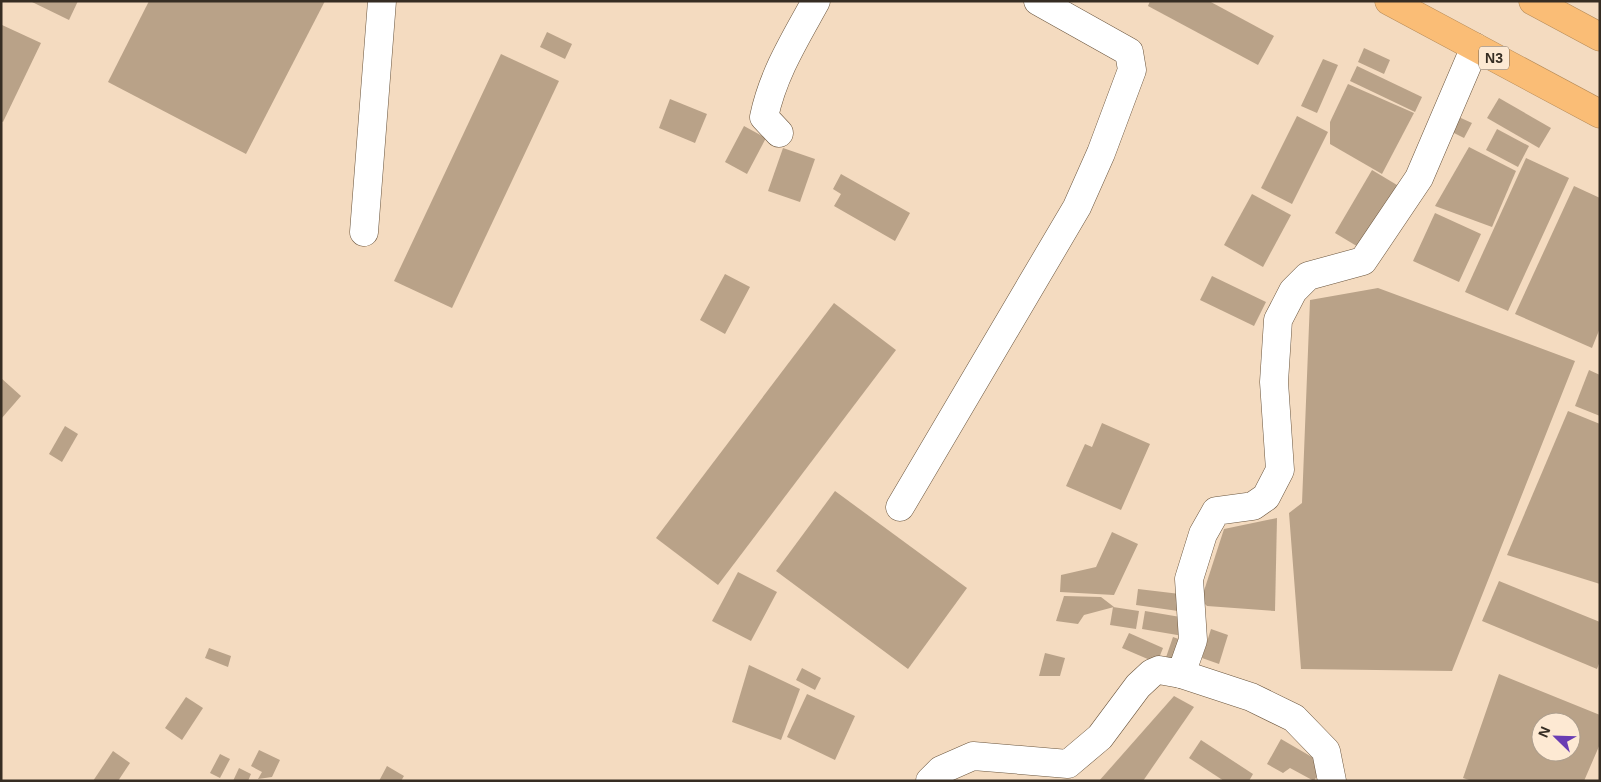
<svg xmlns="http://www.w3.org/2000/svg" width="1601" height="782" font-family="Arial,sans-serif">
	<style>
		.building { fill: #b9a288; fill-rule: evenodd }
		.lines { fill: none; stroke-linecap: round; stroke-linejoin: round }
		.minor-casing { stroke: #6a553d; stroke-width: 29 }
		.highway-casing { stroke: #b58b59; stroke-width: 29 }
		.minor { stroke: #fff; stroke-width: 28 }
		.highway { stroke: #fabd76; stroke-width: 28 }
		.labels { text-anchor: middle; stroke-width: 4; stroke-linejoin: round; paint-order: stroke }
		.shield { fill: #fde9d3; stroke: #726558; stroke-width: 1 }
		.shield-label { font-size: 14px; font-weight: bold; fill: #362d23 }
	</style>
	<rect width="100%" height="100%" fill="#f4dbc0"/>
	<g class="building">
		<polygon points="30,1 78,1 69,20"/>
		<polygon points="149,1 325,1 246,154 108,82"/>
		<polygon points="1150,1 1209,1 1274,36 1258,65 1148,6"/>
		<polygon points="2,25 41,43 3,122 1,121"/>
		<polygon points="547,32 572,44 565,59 540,47"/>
		<polygon points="1364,48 1390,60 1384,74 1358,62"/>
		<polygon points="501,54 559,81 452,308 394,281"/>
		<polygon points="1323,59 1338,65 1317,113 1301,106"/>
		<polygon points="1357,66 1422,97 1415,112 1350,81"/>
		<polygon points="1348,84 1414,113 1382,174 1330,144 1330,122"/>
		<polygon points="1499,98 1551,128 1539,148 1487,118"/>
		<polygon points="670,99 707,114 695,143 659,128"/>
		<polygon points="1452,114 1472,123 1464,138 1446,129"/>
		<polygon points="1297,116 1328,132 1292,204 1261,188"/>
		<polygon points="744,126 766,138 747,174 725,162"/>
		<polygon points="1497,129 1529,146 1518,167 1486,150"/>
		<polygon points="1469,147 1516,171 1492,227 1435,206"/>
		<polygon points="783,148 815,159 800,202 768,191"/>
		<polygon points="1526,158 1569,178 1508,311 1465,292"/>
		<polygon points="1372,170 1402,188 1365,251 1335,233"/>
		<polygon points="841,174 910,213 895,241 834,206 841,194 833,189"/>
		<polygon points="1574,186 1600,198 1600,328 1592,348 1515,314"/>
		<polygon points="1252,194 1291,215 1263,267 1224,245"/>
		<polygon points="1435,213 1481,234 1459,282 1413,261"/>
		<polygon points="725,274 750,287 725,334 700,320"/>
		<polygon points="1212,276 1266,302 1254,326 1200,300"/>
		<polygon points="1378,288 1575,361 1452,671 1301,669 1289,513 1302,503 1310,300"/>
		<polygon points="834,303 896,350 718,585 656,538"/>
		<polygon points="1589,370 1600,375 1600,416 1575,406"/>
		<polygon points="1,378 21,396 1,419"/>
		<polygon points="1568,411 1600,424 1600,584 1507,555"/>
		<polygon points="1102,423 1150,444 1121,510 1066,486 1085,444 1092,447"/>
		<polygon points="65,426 78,434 62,462 49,454"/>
		<polygon points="835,491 967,588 908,669 776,571"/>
		<polygon points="1277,518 1275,611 1207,606 1201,600 1224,529"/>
		<polygon points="1112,532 1138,544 1114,595 1060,592 1061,575 1096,567"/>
		<polygon points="738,572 777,592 751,641 712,621"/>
		<polygon points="1499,581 1600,622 1600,661 1597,669 1482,621"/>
		<polygon points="1138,589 1180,594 1178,611 1136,605"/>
		<polygon points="1064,596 1101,597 1114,607 1084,615 1078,624 1056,621"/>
		<polygon points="1113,607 1139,611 1136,629 1110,625"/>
		<polygon points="1145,611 1192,619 1189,637 1142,629"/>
		<polygon points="1211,629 1228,635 1219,664 1202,658"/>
		<polygon points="1129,633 1163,648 1157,663 1122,648"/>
		<polygon points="1173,637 1190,643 1163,666"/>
		<polygon points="209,648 231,656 228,667 205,658"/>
		<polygon points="1045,653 1065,658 1060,676 1039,676"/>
		<polygon points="749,665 800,689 781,740 732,722"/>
		<polygon points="802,668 821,678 815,690 796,680"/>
		<path d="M1499,674L1600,715V744L1584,781H1472L1463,778ZM1541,722H1571V752H1541Z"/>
		<polygon points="807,694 855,716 835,760 787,737"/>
		<polygon points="1174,696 1194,707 1143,781 1099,781"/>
		<polygon points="186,697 203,708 182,740 165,728"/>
		<polygon points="1281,739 1324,764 1314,781 1290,768 1283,773 1267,764"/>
		<polygon points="1201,740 1253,774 1249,781 1224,781 1189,758"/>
		<polygon points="259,750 280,760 272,777 258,779 262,772 251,766"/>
		<polygon points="113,751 130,763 118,781 93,781"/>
		<polygon points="220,754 230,759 220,778 210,773"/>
		<polygon points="387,766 404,776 401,781 379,781"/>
		<polygon points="239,768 251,774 248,781 233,781"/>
	</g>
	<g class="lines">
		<g class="minor-casing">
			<g id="minor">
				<path d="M779,133L764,117C773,74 795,39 816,1"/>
				<polyline points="364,232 382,1"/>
				<polyline points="900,507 1077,207 1101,153 1132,70 1129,52 1038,1"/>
				<polyline points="1181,674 1251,697 1294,718 1326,751 1332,781"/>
				<polyline points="930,781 941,770 973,756 1068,764 1100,737 1138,686 1152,673 1159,670 1181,674 1193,640 1189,579 1203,534 1216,511 1253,506 1266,497 1280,470 1274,382 1278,320 1293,291 1308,276 1363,261 1419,178 1475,47"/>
			</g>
		</g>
		<g class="highway-casing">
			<g id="highway">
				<polyline points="1389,1 1600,114"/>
				<polyline points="1533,1 1600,37"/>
			</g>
		</g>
		<use href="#minor" class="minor"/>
		<use href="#highway" class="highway"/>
	</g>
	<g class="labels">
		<rect class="shield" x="1479" y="46.5" width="30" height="23" rx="4"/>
		<g class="shield-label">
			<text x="1494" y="63">N3</text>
		</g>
	</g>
	<rect width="1601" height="782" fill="none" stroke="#362d23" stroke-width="5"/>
	<g transform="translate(1556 737) rotate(293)"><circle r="24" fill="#fde9d3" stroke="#ad9e8d"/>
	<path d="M0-4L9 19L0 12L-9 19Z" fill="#693cb3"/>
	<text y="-8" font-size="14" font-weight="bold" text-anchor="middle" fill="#362d23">N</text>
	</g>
</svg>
